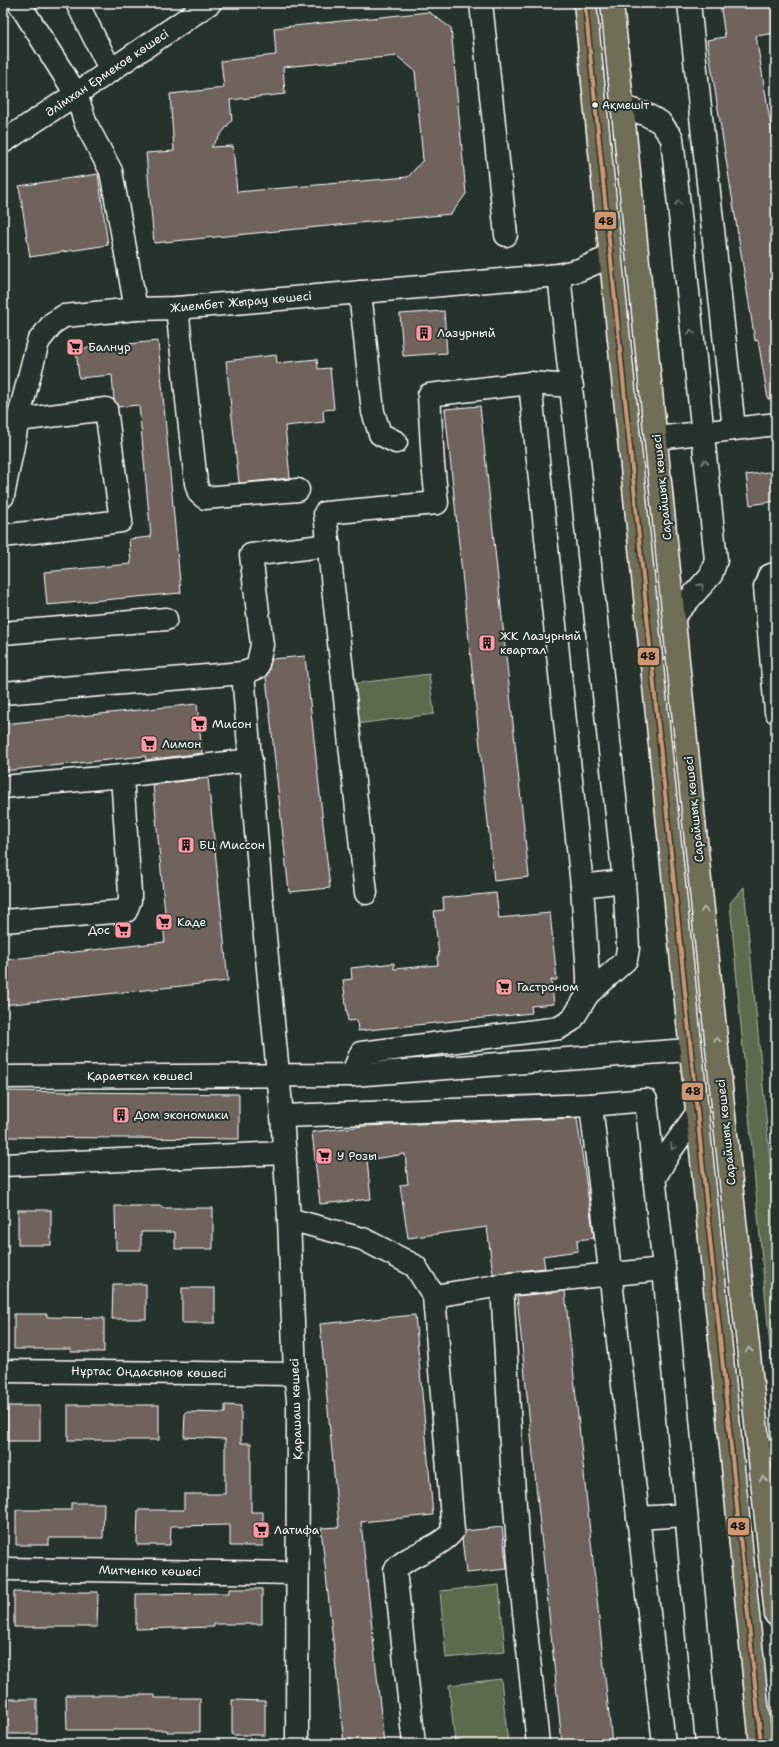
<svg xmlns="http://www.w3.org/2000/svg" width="779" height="1747" font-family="'Shantell Sans',sans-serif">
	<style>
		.green { fill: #5b6b4d; stroke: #adb5a6 }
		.building { fill: #70645b; stroke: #fff; fill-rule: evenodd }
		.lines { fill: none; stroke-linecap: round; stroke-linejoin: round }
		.minor-casing { stroke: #fff; stroke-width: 25 }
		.major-casing { stroke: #fff; stroke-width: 25 }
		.minor { stroke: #26332d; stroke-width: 22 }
		.major { stroke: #716e59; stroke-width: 22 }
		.bus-1-casing { stroke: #26332d; stroke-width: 7 }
		.bus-1 { stroke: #cd976f; stroke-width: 4 }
		.oneway { stroke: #727a76 }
		.oneway2 { stroke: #bfbeb4 }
		.bus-dot { fill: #fff; stroke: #26332d; stroke-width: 1.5 }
		.labels { text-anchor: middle; stroke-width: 4; stroke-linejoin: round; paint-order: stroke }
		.bus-label { font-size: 11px; fill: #fff; stroke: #26332d; text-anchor: start }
		.street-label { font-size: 12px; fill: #fff; stroke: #26332d }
		.poi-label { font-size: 12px; fill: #fff; stroke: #26332d; text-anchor: start }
		.line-badge { stroke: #26332d; stroke-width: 1.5 }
		.pale-badge-label { font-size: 11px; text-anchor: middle; font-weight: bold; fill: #111 }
	</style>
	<rect width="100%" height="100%" fill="#26332d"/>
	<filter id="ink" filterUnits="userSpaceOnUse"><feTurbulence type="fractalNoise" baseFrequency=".025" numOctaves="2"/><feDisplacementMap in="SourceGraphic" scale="8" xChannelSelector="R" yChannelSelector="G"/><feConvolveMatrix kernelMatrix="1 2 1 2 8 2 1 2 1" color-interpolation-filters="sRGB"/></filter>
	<g filter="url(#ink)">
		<g class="green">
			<polygon points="429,674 434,714 356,724 351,684"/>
			<polygon points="744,887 776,1222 776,1415 730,903"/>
			<polygon points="499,1585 505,1652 446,1658 440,1591"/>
			<polygon points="501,1679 508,1744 455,1744 449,1685"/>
		</g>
		<g class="building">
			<polygon points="720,3 776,3 776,33 756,36 776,157 776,399 768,399 758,340 755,341 707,40 725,37"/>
			<path d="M429,12L451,28L466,194L451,214L154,243L146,153L174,151L170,94L224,88L221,61L276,55L274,28ZM397,56L415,71L423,160L408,177L237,192L233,146L211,147L232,120L230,100L285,94L283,67Z"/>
			<polygon points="98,174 108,245 30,257 19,186"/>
			<polygon points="444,311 447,353 403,356 400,314"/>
			<polygon points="158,341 181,593 47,605 44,572 131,564 129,539 151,537 139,405 118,407 114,400 112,375 79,378 76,349"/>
			<polygon points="276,355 277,363 317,359 318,369 330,368 334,409 323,410 324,422 285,426 290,478 239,483 226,361"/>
			<polygon points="480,406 529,877 494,881 445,409"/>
			<polygon points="776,471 776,501 750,505 746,475"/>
			<polygon points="305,656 330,888 289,892 266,677 272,659"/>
			<polygon points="197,704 202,753 146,760 145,756 3,771 3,724"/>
			<polygon points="208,778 228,981 3,1005 3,960 165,942 163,925 166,924 153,785"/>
			<polygon points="496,893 499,918 550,913 557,980 551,980 554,1004 531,1006 532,1013 358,1031 357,1020 348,1021 343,980 352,979 351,968 394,963 394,969 438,965 437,956 439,956 434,911 444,910 443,898"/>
			<polygon points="3,1091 239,1094 239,1139 3,1137"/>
			<polygon points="577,1118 594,1238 577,1240 578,1251 543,1256 545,1268 493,1274 487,1227 408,1238 400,1185 408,1184 405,1154 367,1160 371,1199 320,1204 312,1132 364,1126"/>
			<polygon points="115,1206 162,1206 162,1208 213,1208 213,1249 175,1249 175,1232 141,1232 141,1250 116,1250"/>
			<rect x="18" y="1210" width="33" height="35"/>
			<polygon points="113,1284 146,1284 146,1319 112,1319"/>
			<rect x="182" y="1288" width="33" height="35"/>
			<polygon points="565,1291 612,1744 562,1744 517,1296"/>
			<polygon points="14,1314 47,1314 47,1317 104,1318 104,1352 71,1352 71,1349 14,1349"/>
			<polygon points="415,1315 433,1515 361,1522 384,1744 344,1744 321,1528 339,1527 320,1324"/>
			<rect x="68" y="1405" width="91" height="35"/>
			<polygon points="225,1405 241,1406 241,1443 251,1443 251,1512 263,1512 263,1546 230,1546 230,1525 171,1526 170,1545 137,1545 138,1510 184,1510 184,1494 225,1494 225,1439 184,1437 185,1412 225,1413"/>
			<rect x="7" y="1406" width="33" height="35"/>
			<polygon points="71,1503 104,1503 103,1538 49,1538 49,1545 16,1545 16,1510 71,1510"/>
			<polygon points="502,1527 507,1569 466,1573 462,1539 465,1531"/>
			<polygon points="229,1589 262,1589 262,1624 214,1624 214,1627 136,1629 136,1594 229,1593"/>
			<polygon points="14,1592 98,1592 97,1627 14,1627"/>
			<polygon points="66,1695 155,1695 155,1698 200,1698 200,1732 167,1732 167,1730 67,1730"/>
			<rect x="4" y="1699" width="33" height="35"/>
			<polygon points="232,1700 265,1701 265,1735 232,1735"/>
		</g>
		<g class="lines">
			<g class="minor-casing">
				<g id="minor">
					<polyline points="19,3 76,94 86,124 111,171 136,309"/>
					<polyline points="77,3 111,71"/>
					<polyline points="481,3 506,235"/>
					<polyline points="689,3 734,429"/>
					<polyline points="623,107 645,114 660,122 672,138 716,560 711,575 675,615"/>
					<polyline points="3,142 76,94 210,3"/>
					<polyline points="559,275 624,881 628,948 626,960 588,994"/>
					<polyline points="360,292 373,412 380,434 396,442"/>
					<polyline points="177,308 196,483 199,493 205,498 298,490"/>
					<polyline points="657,438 776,424"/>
					<polyline points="3,496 18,420 38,342 53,323 64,316 136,309 177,308 559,275 579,270 609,257"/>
					<polyline points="3,536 121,521 106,409 18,420"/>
					<polyline points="776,573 769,576 765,587 776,712"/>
					<polyline points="3,633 166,619"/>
					<polyline points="243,673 262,905 282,1116 289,1219 295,1374 298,1399 297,1744"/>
					<polyline points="3,693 243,673 257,668 262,645 251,555 329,545"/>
					<polyline points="122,776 251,760"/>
					<polyline points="3,787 122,776 130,893 130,900 126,911 3,921"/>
					<polyline points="582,886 624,881"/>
					<polyline points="366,893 325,513 437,503 433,464 429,395 530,383 572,386"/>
					<polyline points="352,1075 361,1053 559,1028 572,1020 588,994 588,976 582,886 530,383"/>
					<polyline points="3,1077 352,1075 688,1050"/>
					<polyline points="282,1116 591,1105"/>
					<polyline points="3,1165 285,1153"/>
					<polyline points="654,1179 671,1150 695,1116"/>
					<polyline points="289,1219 363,1239 415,1266 434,1296 502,1285 664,1269"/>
					<polyline points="502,1285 512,1464 520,1574 538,1744"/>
					<polyline points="3,1371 295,1374"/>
					<polyline points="760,1452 776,1450"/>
					<polyline points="638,1518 686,1515"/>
					<polyline points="3,1569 296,1573"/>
					<path d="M414,1744L395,1570C411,1552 438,1550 453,1531L434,1296"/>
					<polyline points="664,1744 591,1105 646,1100 664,1269 707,1744"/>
				</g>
			</g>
			<g class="major-casing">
				<g id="major">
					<path d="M585,3C639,584 700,1164 761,1744"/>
					<polyline points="612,3 712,1000 776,1615"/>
				</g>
			</g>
			<use href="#minor" class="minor"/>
			<use href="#major" class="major"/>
			<g class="bus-1-casing">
				<path id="bus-1" d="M585,3C639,584 700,1164 761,1744"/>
			</g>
			<use href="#bus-1" class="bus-1"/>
		</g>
		<defs><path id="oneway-chevron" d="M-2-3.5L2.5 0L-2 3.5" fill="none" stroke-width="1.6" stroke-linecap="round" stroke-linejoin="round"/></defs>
		<g class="oneway">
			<use href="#oneway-chevron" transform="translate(678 203) rotate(-96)"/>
			<use href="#oneway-chevron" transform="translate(691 332) rotate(-96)"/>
			<use href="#oneway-chevron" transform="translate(705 462) rotate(-96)"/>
			<use href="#oneway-chevron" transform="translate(701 586) rotate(-48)"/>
			<use href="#oneway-chevron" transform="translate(673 1147) rotate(124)"/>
		</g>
		<g class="oneway2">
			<use href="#oneway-chevron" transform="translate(704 910) rotate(-96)"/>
			<use href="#oneway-chevron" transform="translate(717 1040) rotate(-96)"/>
			<use href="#oneway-chevron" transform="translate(749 1350) rotate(-96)"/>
			<use href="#oneway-chevron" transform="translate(763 1479) rotate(-96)"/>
		</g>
	</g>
	<defs>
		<g id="building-square" transform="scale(0.9)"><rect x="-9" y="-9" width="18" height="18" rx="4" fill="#ff9aa2" stroke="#26332d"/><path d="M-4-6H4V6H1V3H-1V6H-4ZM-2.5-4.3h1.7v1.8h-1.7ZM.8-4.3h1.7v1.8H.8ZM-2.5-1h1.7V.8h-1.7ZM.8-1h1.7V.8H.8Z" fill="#111"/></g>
		<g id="supermarket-square" transform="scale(0.9)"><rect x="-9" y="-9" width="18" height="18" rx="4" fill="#ff9aa2" stroke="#26332d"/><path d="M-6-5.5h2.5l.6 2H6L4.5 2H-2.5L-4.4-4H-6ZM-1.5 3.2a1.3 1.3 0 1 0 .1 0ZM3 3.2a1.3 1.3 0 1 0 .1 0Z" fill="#111"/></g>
	</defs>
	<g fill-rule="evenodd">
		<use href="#building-square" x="424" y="333"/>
		<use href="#supermarket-square" x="75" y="347"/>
		<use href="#building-square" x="487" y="643"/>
		<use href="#supermarket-square" x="199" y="724"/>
		<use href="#supermarket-square" x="149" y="744"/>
		<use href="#building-square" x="186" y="845"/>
		<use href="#supermarket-square" x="164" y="922"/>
		<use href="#supermarket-square" x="123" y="930"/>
		<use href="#supermarket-square" x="504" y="987"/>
		<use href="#building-square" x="121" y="1115"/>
		<use href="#supermarket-square" x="324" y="1156"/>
		<use href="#supermarket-square" x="261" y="1530"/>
	</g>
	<circle class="bus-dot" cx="595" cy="105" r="3.5"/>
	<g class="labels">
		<g class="bus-label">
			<text x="602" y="109">Ақмешіт</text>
		</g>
		<g class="street-label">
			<text transform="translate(107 73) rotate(-34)" y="4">Әлімхан Ермеков көшесі</text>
			<text transform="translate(241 302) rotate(-5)" y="4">Жиембет Жырау көшесі</text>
			<text transform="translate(662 487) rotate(-96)" y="4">Сарайшық көшесі</text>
			<text transform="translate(694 809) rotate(-96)" y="4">Сарайшық көшесі</text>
			<text x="140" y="1080">Қараөткел көшесі</text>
			<text transform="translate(726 1132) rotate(-96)" y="4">Сарайшық көшесі</text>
			<text transform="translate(149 1372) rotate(1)" y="4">Нұртас Оңдасынов көшесі</text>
			<text transform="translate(296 1409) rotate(-92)" y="4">Қарашаш көшесі</text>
			<text transform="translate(150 1571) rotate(1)" y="4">Митченко көшесі</text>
		</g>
		<g class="poi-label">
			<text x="437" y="337">Лазурный</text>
			<text x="88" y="351">Балнур</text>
			<text x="500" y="640">ЖК Лазурный<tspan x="500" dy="14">квартал</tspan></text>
			<text x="212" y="728">Мисон</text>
			<text x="162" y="748">Лимон</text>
			<text x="199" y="849">БЦ Миссон</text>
			<text x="177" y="926">Каде</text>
			<text x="110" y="934" text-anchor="end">Дос</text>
			<text x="517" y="991">Гастроном</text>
			<text x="134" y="1119">Дом экономики</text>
			<text x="337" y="1160">У Розы</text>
			<text x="274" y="1534">Латифа</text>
		</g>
	</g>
	<g class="line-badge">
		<rect x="594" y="211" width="23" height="19" rx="4" fill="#cd976f"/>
		<rect x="637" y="647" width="23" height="19" rx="4" fill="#cd976f"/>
		<rect x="681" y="1082" width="23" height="19" rx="4" fill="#cd976f"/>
		<rect x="727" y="1517" width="23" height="19" rx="4" fill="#cd976f"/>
	</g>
	<g class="pale-badge-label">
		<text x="606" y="225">48</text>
		<text x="648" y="660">48</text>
		<text x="693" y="1095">48</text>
		<text x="738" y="1530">48</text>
	</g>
	<rect width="779" height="1747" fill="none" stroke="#26332d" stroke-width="16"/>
	<rect x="8" y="8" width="763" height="1731" fill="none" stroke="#fff" stroke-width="1.5" filter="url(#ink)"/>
</svg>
